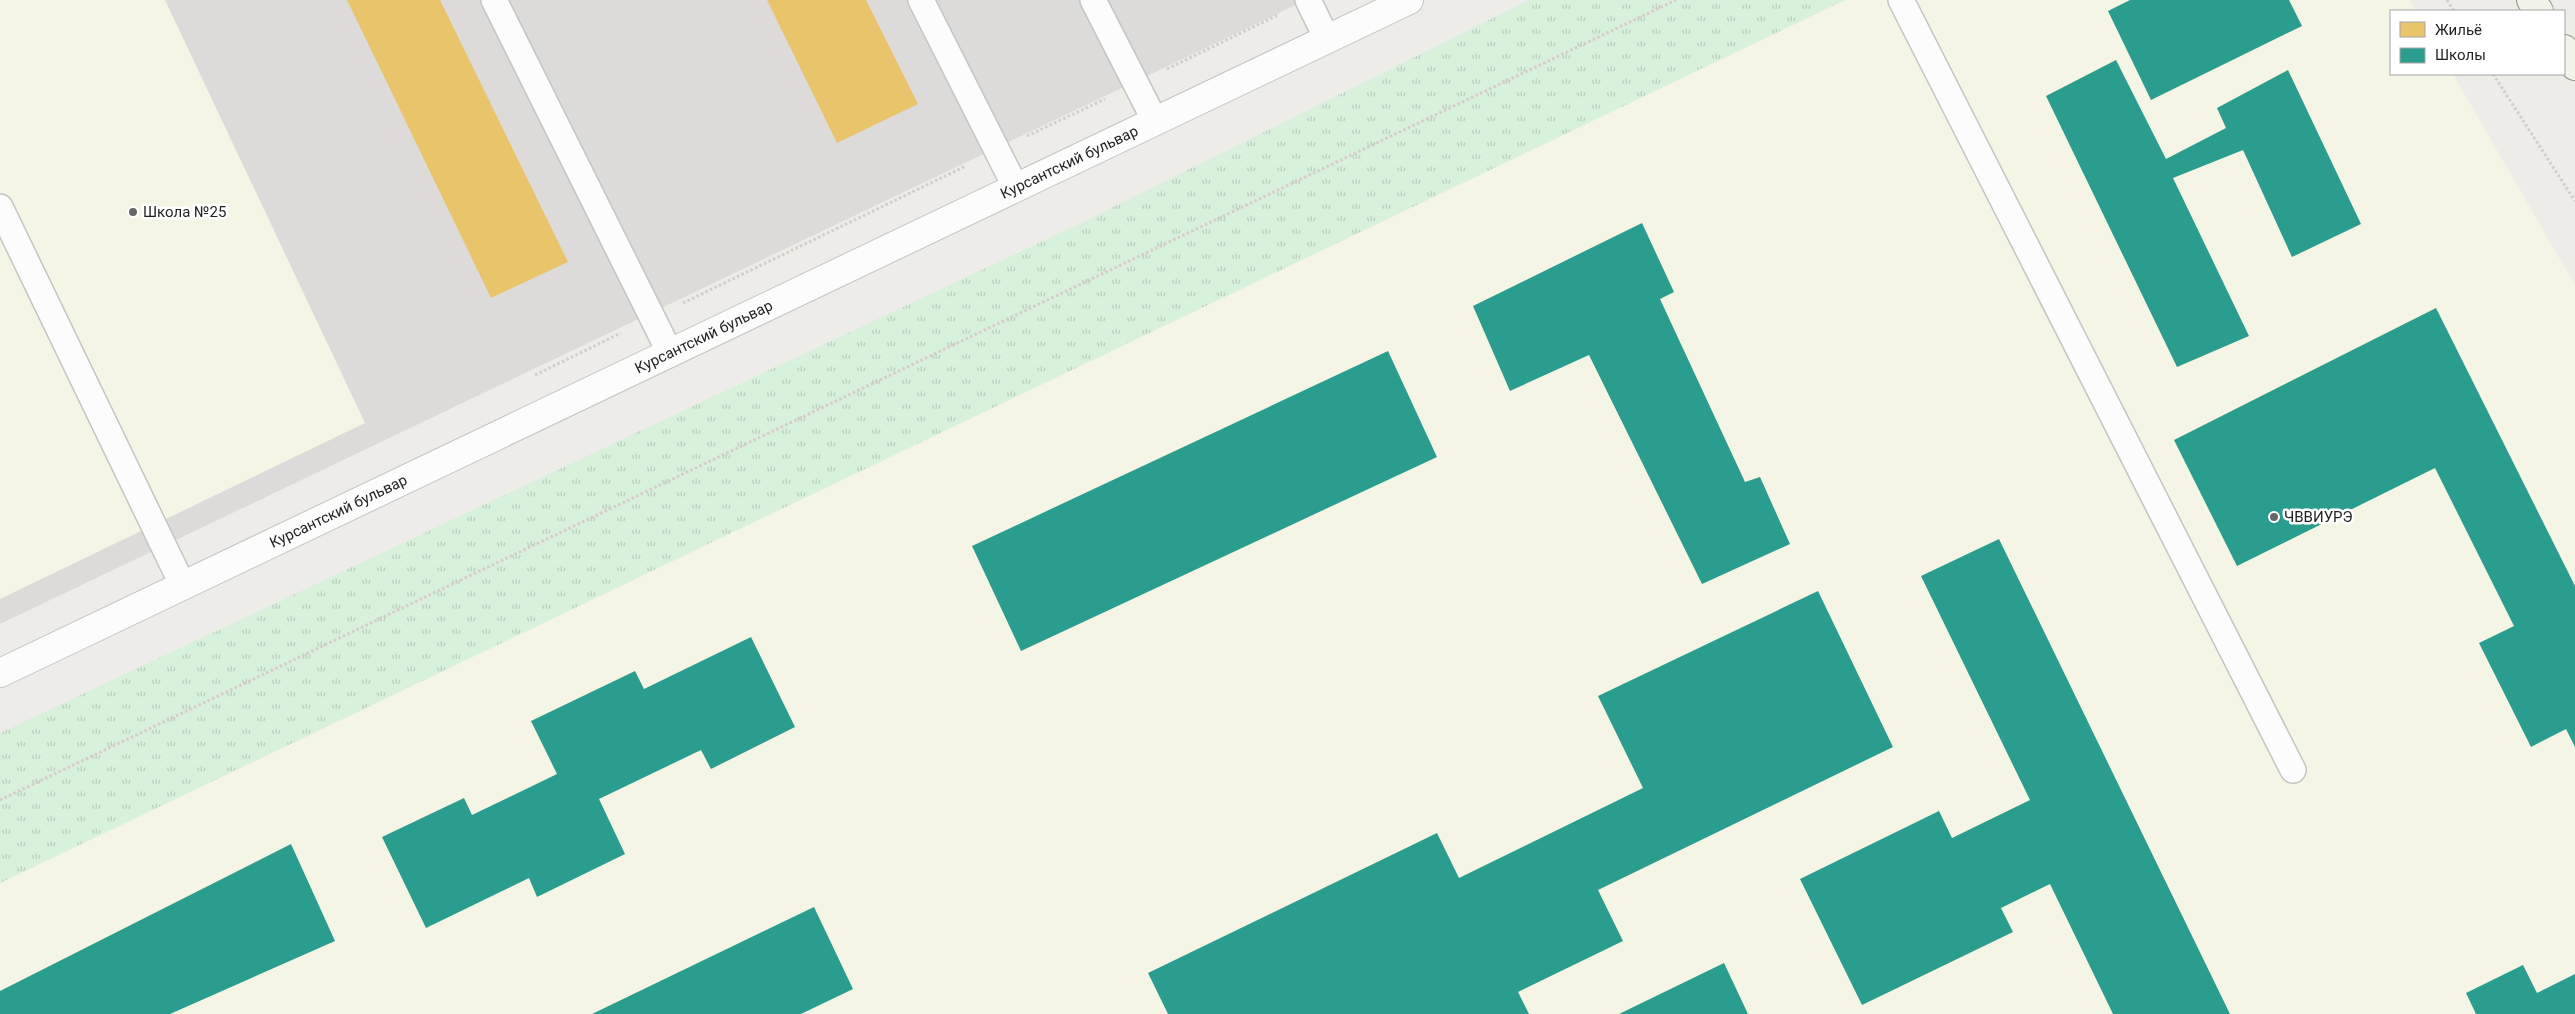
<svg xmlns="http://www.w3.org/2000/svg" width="2575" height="1014" font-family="Roboto,sans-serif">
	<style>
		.residential { fill: #dcdbd9 }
		.education { fill: #f4f5e5 }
		.park { fill: url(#park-tufts) }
		.homes { fill: #e9c46a }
		.schools { fill: #2a9d8f }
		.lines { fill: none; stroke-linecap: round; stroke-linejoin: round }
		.service-casing { stroke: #c4c4c2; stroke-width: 28 }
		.minor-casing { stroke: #c4c4c2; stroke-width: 30 }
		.secondary-casing { stroke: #929681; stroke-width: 30 }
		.path { stroke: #d6cbc8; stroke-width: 3; stroke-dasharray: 2.5 2.5; stroke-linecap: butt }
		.service { stroke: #fcfcfc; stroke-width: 25 }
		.minor { stroke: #fcfcfc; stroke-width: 28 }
		.secondary { stroke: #f1f3eb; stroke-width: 28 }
		.poi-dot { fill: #676765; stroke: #fff; stroke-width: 2 }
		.labels { text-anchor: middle; stroke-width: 5; stroke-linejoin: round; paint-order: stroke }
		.street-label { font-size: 15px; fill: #1f1f1f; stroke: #fff }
		.poi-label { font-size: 15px; fill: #1f1f1f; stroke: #fff; text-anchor: start }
	</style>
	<defs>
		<pattern id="park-tufts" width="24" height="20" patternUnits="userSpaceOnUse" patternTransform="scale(1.25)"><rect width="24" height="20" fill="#d8f1db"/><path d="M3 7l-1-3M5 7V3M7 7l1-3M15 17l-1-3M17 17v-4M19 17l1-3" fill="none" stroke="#b9cebc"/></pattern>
	</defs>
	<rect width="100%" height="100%" fill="#edece8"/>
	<polygon class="residential" points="0,0 1306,0 0,624"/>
	<g class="education">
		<polygon points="0,0 165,0 365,423 0,599"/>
		<polygon points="1845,0 2410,0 2417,11 2391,11 2391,74 2453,74 2575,285 2575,1014 0,1014 0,883"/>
	</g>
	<polygon class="park" points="1529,0 1845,0 0,883 0,733 1079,224"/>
	<g class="homes">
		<polygon points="347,0 440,0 568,262 491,298"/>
		<polygon points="767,0 866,0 918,104 837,143"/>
	</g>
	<g class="schools">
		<polygon points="2130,0 2289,0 2302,26 2151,100 2108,11"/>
		<polygon points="2116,60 2166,159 2226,128 2217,108 2288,70 2361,224 2292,257 2243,150 2173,178 2249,336 2177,367 2046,96"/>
		<polygon points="1642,223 1674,292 1660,299 1745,482 1760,477 1790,544 1702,584 1589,355 1510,391 1473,306"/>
		<polygon points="2436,308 2575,586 2575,747 2566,729 2531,747 2479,643 2514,626 2435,468 2237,566 2174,440"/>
		<polygon points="1388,351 1437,457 1021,651 972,546"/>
		<polygon points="1999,539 2230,1014 2113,1014 2050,884 2001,908 2013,932 1862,1005 1800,879 1939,811 1952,838 2030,800 1921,576"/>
		<polygon points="1818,591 1893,747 1598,890 1623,941 1518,992 1529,1014 1168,1014 1148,973 1437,833 1459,878 1643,788 1598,696"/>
		<polygon points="751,637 795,727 711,769 701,750 599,799 625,854 537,897 529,878 426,928 382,837 464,798 472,815 557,774 531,721 635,671 644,689"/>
		<polygon points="291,844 335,941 170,1014 0,1014 0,991"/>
		<polygon points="814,907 853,989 801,1014 592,1014"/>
		<polygon points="1724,963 1748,1014 1619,1014"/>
		<polygon points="2523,965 2537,993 2575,974 2575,1014 2476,1014 2466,993"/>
	</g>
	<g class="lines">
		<g class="service-casing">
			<g id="service">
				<polyline points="494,0 670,353"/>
				<polyline points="921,0 1016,188"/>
				<polyline points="1093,0 1155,121"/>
				<polyline points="1308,0 1327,39"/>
				<polyline points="1901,0 2293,770"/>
				<polyline points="0,207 183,586"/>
			</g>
		</g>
		<g class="minor-casing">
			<g id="minor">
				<path id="s1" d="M0,673L1409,0"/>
			</g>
		</g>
		<g class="secondary-casing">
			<g id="secondary">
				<polyline points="2531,0 2539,11"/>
				<polyline points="2564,49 2575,66"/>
			</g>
		</g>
		<g class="path">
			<polyline points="2447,0 2454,11"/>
			<polyline points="1167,69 1278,15"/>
			<polyline points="2493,74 2575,201"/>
			<polyline points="1027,136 1105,99"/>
			<polyline points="683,303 966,166"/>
			<polyline points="535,375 621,333"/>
			<polyline points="0,800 1676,0"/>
		</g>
		<use href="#service" class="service"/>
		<use href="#minor" class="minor"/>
		<use href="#secondary" class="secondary"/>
	</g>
	<g class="poi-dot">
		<circle cx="133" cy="212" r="5"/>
		<circle cx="2274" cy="517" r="5"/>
	</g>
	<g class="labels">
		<g class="street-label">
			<text dy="5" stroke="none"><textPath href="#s1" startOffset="1185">Курсантский бульвар</textPath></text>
			<text dy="5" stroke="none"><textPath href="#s1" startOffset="780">Курсантский бульвар</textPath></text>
			<text dy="5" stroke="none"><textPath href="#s1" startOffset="375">Курсантский бульвар</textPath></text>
		</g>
		<g class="poi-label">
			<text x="143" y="217">Школа №25</text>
			<text x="2284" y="522">ЧВВИУРЭ</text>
		</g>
	</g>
	<rect x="2390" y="10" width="175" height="65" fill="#ffffff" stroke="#a5a5a5"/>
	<rect x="2400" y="22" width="25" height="15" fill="#e9c46a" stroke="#a5a5a5"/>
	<text x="2435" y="35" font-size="15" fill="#1f1f1f">Жильё</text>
	<rect x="2400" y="48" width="25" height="15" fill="#2a9d8f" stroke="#a5a5a5"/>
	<text x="2435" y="60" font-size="15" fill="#1f1f1f">Школы</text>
</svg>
